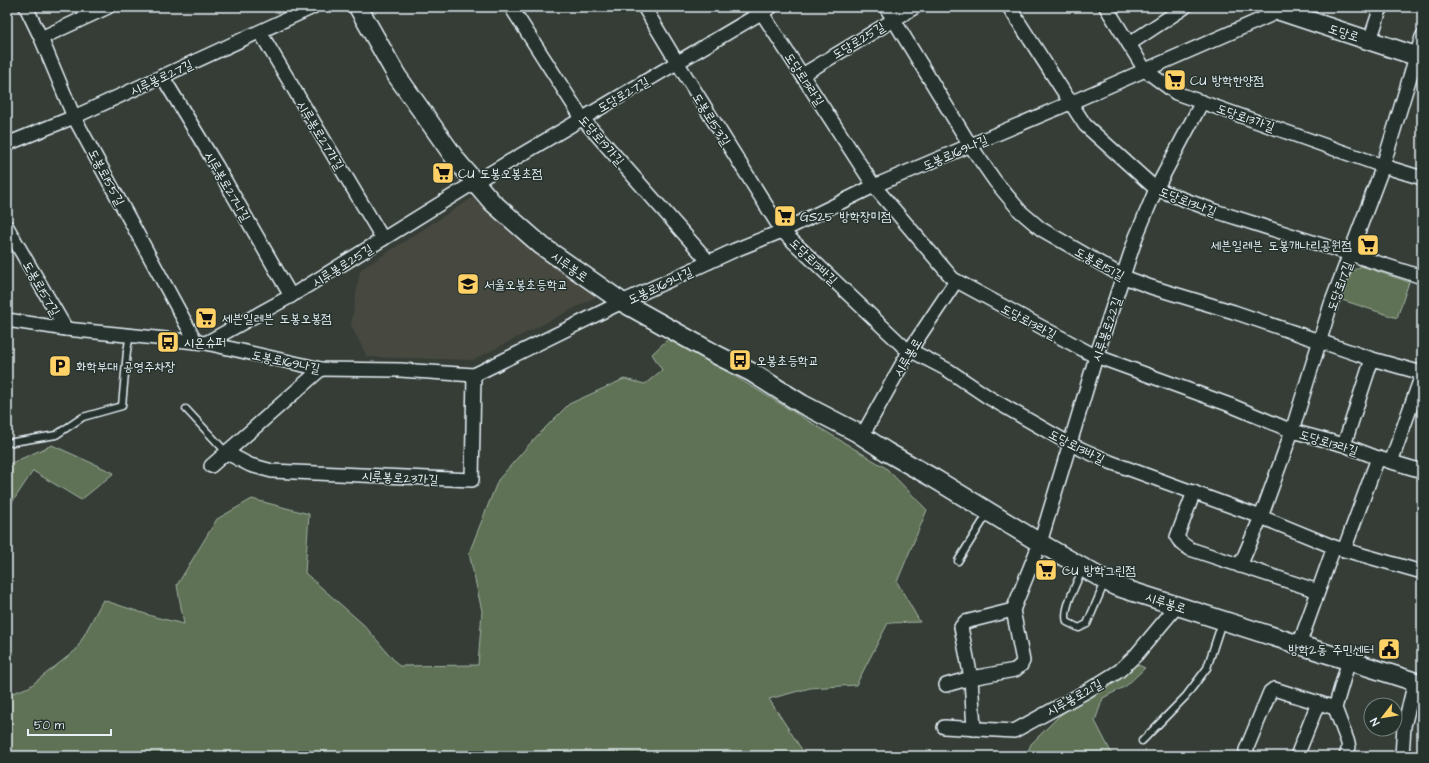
<svg xmlns="http://www.w3.org/2000/svg" width="1429" height="763" font-family="'Architects Daughter','Poor Story',sans-serif">
	<style>
		.built { fill: #464940 }
		.green { fill: #5e7255; stroke: #a3b2a6 }
		.lines { fill: none; stroke-linecap: round; stroke-linejoin: round }
		.lane-casing { stroke: #e8f1f8; stroke-width: 9 }
		.street-casing { stroke: #e8f1f8; stroke-width: 16 }
		.secondary-casing { stroke: #e8f1f8; stroke-width: 21 }
		.lane { stroke: #26332d; stroke-width: 6 }
		.street { stroke: #26332d; stroke-width: 13 }
		.secondary { stroke: #26332d; stroke-width: 18 }
		.labels { text-anchor: middle; stroke-width: 3; stroke-linejoin: round; paint-order: stroke }
		.street-label { font-size: 13px; fill: #e8f1f8; stroke: #26332d }
		.poi-label { font-size: 13px; fill: #e8f1f8; stroke: #26332d; text-anchor: start }
	</style>
	<rect width="100%" height="100%" fill="#353d36"/>
	<filter id="ink" filterUnits="userSpaceOnUse"><feTurbulence type="fractalNoise" baseFrequency=".025" numOctaves="2"/><feDisplacementMap in="SourceGraphic" scale="8" xChannelSelector="R" yChannelSelector="G"/><feConvolveMatrix kernelMatrix="1 2 1 2 8 2 1 2 1" color-interpolation-filters="sRGB"/></filter>
	<g filter="url(#ink)">
		<polygon class="built" points="472,198 596,297 473,360 367,357 351,325 360,270"/>
		<g class="green">
			<polygon points="1361,266 1409,282 1397,318 1339,299 1349,273"/>
			<polygon points="670,337 886,468 927,510 897,582 920,622 888,623 856,685 810,688 769,699 806,756 7,756 7,695 29,687 76,650 103,600 155,617 184,624 177,585 217,519 252,499 309,514 305,573 364,625 399,666 478,665 482,611 469,553 498,480 535,438 569,404 624,379 645,384 662,370 652,354"/>
			<polygon points="52,445 114,473 81,500 33,471 7,510 7,465"/>
			<polygon points="1134,663 1145,668 1126,686 1103,698 1095,721 1113,756 1026,756 1031,744 1059,716"/>
		</g>
		<g class="lines">
			<g class="lane-casing">
				<g id="lane">
					<polyline points="186,409 227,453"/>
					<polyline points="7,443 56,435 83,417 122,406 127,351 130,335"/>
					<polyline points="958,561 988,513"/>
					<path d="M1082,570C1077,583 1062,610 1067,622L1079,628L1087,624L1105,582"/>
					<polyline points="1142,741 1186,696 1207,668 1222,622"/>
				</g>
			</g>
			<g class="street-casing">
				<g id="street">
					<polyline points="26,7 41,38 74,117 196,342"/>
					<polyline points="511,7 582,118 709,262"/>
					<polyline points="644,7 677,62 782,231 904,347 948,370 988,397 1070,444 1110,462 1261,517 1334,547 1422,572"/>
					<polyline points="758,7 874,186 953,279 1093,355 1230,405 1292,431 1344,445 1378,458 1422,471"/>
					<polyline points="886,7 970,145 995,181 1020,211 1041,229 1124,277 1151,287 1234,312 1372,359 1422,373"/>
					<polyline points="1009,7 1085,125 1156,189 1215,211 1422,277"/>
					<polyline points="1106,7 1145,70 1176,93 1383,166 1422,178"/>
					<polyline points="260,32 383,239"/>
					<polyline points="41,38 108,7"/>
					<polyline points="1370,40 1381,7"/>
					<polyline points="1129,44 1185,7"/>
					<polyline points="802,75 915,7"/>
					<polyline points="162,76 216,165 291,296"/>
					<polyline points="7,144 74,117 313,7"/>
					<polyline points="7,227 66,329"/>
					<polyline points="7,320 66,329 206,343 321,369 400,370 474,375 622,302 735,250 782,231 874,186 1070,103 1280,11"/>
					<polyline points="206,343 291,296 475,182 771,7"/>
					<polyline points="862,436 910,350 956,281"/>
					<polyline points="1344,445 1372,359"/>
					<polyline points="227,453 250,465 272,471 472,480 474,375"/>
					<polyline points="1391,462 1422,375"/>
					<polyline points="211,466 321,369"/>
					<path d="M1194,492L1177,537C1180,543 1184,545 1190,549L1318,591"/>
					<polyline points="1344,550 1378,458"/>
					<polyline points="1240,566 1261,517 1292,431 1331,304 1383,166 1422,37"/>
					<polyline points="1013,610 1040,543 1096,357 1136,237 1156,189 1202,102"/>
					<polyline points="1299,645 1334,547"/>
					<polyline points="946,685 971,678 961,627 965,622 1013,610 1023,661 1021,665 1015,670 971,678 974,729"/>
					<polyline points="944,727 1014,731 1087,691 1119,671 1136,655 1177,606"/>
					<polyline points="1249,756 1246,750 1270,692 1274,689 1335,708"/>
					<polyline points="1297,756 1318,703"/>
					<polyline points="1346,756 1349,747 1347,740 1335,708 1349,660"/>
					<polyline points="1402,756 1404,726 1415,682"/>
				</g>
			</g>
			<g class="secondary-casing">
				<g id="secondary">
					<polyline points="358,7 397,76 457,161 492,202 542,246 622,302 717,355 751,372 802,404 856,432 887,452 935,479 1040,543 1115,586 1422,684"/>
					<polyline points="1273,7 1280,11 1422,58"/>
				</g>
			</g>
			<use href="#lane" class="lane"/>
			<use href="#street" class="street"/>
			<use href="#secondary" class="secondary"/>
		</g>
	</g>
	<defs>
		<g id="supermarket-square" transform="scale(1.15)"><rect x="-9" y="-9" width="18" height="18" rx="4" fill="#ffd166" stroke="#26332d"/><path d="M-6-5.5h2.5l.6 2H6L4.5 2H-2.5L-4.4-4H-6ZM-1.5 3.2a1.3 1.3 0 1 0 .1 0ZM3 3.2a1.3 1.3 0 1 0 .1 0Z" fill="#111"/></g>
		<g id="school-square" transform="scale(1.15)"><rect x="-9" y="-9" width="18" height="18" rx="4" fill="#ffd166" stroke="#26332d"/><path d="M0-5L7-2L0 1L-7-2ZM-4 1L0 2.5L4 1V4Q0 6-4 4Z" fill="#111"/></g>
		<g id="bus-square" transform="scale(1.15)"><rect x="-9" y="-9" width="18" height="18" rx="4" fill="#ffd166" stroke="#26332d"/><path d="M-5-6H5V4H4V6H2V4H-2V6H-4V4H-5ZM-3.5-4V0h7V-4ZM-3.5 1.2v1.5H-2V1.2ZM2 1.2v1.5H3.5V1.2Z" fill="#111"/></g>
		<g id="parking-square" transform="scale(1.15)"><rect x="-9" y="-9" width="18" height="18" rx="4" fill="#ffd166" stroke="#26332d"/><path d="M-3.5-5.5H1a3.5 3.5 0 0 1 0 7H-1V5.5H-3.5ZM-1-3.4V-.6H.8a1.4 1.4 0 0 0 0-2.8Z" fill="#111"/></g>
		<g id="civic-square" transform="scale(1.15)"><rect x="-9" y="-9" width="18" height="18" rx="4" fill="#ffd166" stroke="#26332d"/><path d="M-.6-6.5H3V-4.5H.6V-3L4-1V1h2V6H-6V1h2V-1L-.6-3ZM-1.2 2.5V6h2.4V2.5Z" fill="#111"/></g>
	</defs>
	<g fill-rule="evenodd">
		<use href="#supermarket-square" x="1175" y="80"/>
		<use href="#supermarket-square" x="443" y="173"/>
		<use href="#supermarket-square" x="785" y="216"/>
		<use href="#supermarket-square" x="1368" y="245"/>
		<use href="#school-square" x="468" y="284"/>
		<use href="#supermarket-square" x="206" y="318"/>
		<use href="#bus-square" x="168" y="342"/>
		<use href="#bus-square" x="740" y="360"/>
		<use href="#parking-square" x="60" y="366"/>
		<use href="#supermarket-square" x="1046" y="570"/>
		<use href="#civic-square" x="1389" y="649"/>
	</g>
	<g class="labels">
		<g class="street-label">
			<text transform="translate(1344 32) rotate(18)" y="5">도당로</text>
			<text transform="translate(858 40) rotate(-31)" y="5">도당로25길</text>
			<text transform="translate(161 77) rotate(-25)" y="5">시루봉로27길</text>
			<text transform="translate(805 79) rotate(57)" y="5">도당로13라길</text>
			<text transform="translate(623 94) rotate(-30)" y="5">도당로27길</text>
			<text transform="translate(1246 117) rotate(19)" y="5">도당로13가길</text>
			<text transform="translate(712 119) rotate(58)" y="5">도봉로153길</text>
			<text transform="translate(321 135) rotate(59)" y="5">시루봉로27가길</text>
			<text transform="translate(602 140) rotate(49)" y="5">도당로19가길</text>
			<text transform="translate(955 152) rotate(-23)" y="5">도봉로169나길</text>
			<text transform="translate(107 177) rotate(62)" y="5">도봉로155길</text>
			<text transform="translate(228 186) rotate(60)" y="5">시루봉로27나길</text>
			<text transform="translate(1188 201) rotate(21)" y="5">도당로13나길</text>
			<text transform="translate(814 261) rotate(44)" y="5">도당로13바길</text>
			<text transform="translate(1100 263) rotate(29)" y="5">도봉로151길</text>
			<text transform="translate(342 265) rotate(-32)" y="5">시루봉로25길</text>
			<text transform="translate(570 266) rotate(36)" y="5">시루봉로</text>
			<text transform="translate(660 285) rotate(-25)" y="5">도봉로169나길</text>
			<text transform="translate(1339 286) rotate(-70)" y="5">도당로17길</text>
			<text transform="translate(42 288) rotate(60)" y="5">도봉로157길</text>
			<text transform="translate(1029 321) rotate(28)" y="5">도당로13라길</text>
			<text transform="translate(1106 329) rotate(-71)" y="5">시루봉로22길</text>
			<text transform="translate(907 357) rotate(-59)" y="5">시루봉로</text>
			<text transform="translate(286 361) rotate(12)" y="5">도봉로169나길</text>
			<text transform="translate(1329 442) rotate(17)" y="5">도당로13라길</text>
			<text transform="translate(1077 446) rotate(27)" y="5">도당로13바길</text>
			<text transform="translate(400 477) rotate(3)" y="5">시루봉로23가길</text>
			<text transform="translate(1166 602) rotate(18)" y="5">시루봉로</text>
			<text transform="translate(1074 697) rotate(-29)" y="5">시루봉로21길</text>
		</g>
		<g class="poi-label">
			<text x="1190" y="85">CU 방학한양점</text>
			<text x="458" y="178">CU 도봉오봉초점</text>
			<text x="800" y="221">GS25 방학장미점</text>
			<text x="1352" y="250" text-anchor="end">세븐일레븐 도봉개나리공원점</text>
			<text x="484" y="289">서울오봉초등학교</text>
			<text x="222" y="323">세븐일레븐 도봉오봉점</text>
			<text x="184" y="347">시온슈퍼</text>
			<text x="756" y="365">오봉초등학교</text>
			<text x="76" y="371">화학부대 공영주차장</text>
			<text x="1062" y="575">CU 방학그린점</text>
			<text x="1374" y="654" text-anchor="end">방학2동 주민센터</text>
		</g>
	</g>
	<rect width="1429" height="763" fill="none" stroke="#26332d" stroke-width="24"/>
	<rect x="12" y="12" width="1405" height="739" fill="none" stroke="#e8f1f8" stroke-width="1.5" filter="url(#ink)"/>
	<g transform="translate(1383 717) rotate(239)"><circle r="19" fill="#26332d" stroke="#747f7e"/>
	<path d="M0-3L7 15L0 10L-7 15Z" fill="#ffd166"/>
	<text y="-6" font-size="11" font-weight="bold" text-anchor="middle" fill="#e8f1f8">N</text>
	</g>
	<path d="M28 729v6h83v-6" fill="none" stroke="#e8f1f8" stroke-width="2"/>
	<text x="34" y="729" font-size="12" fill="#e8f1f8" stroke="#26332d" stroke-width="3" paint-order="stroke">50 m</text>
</svg>
